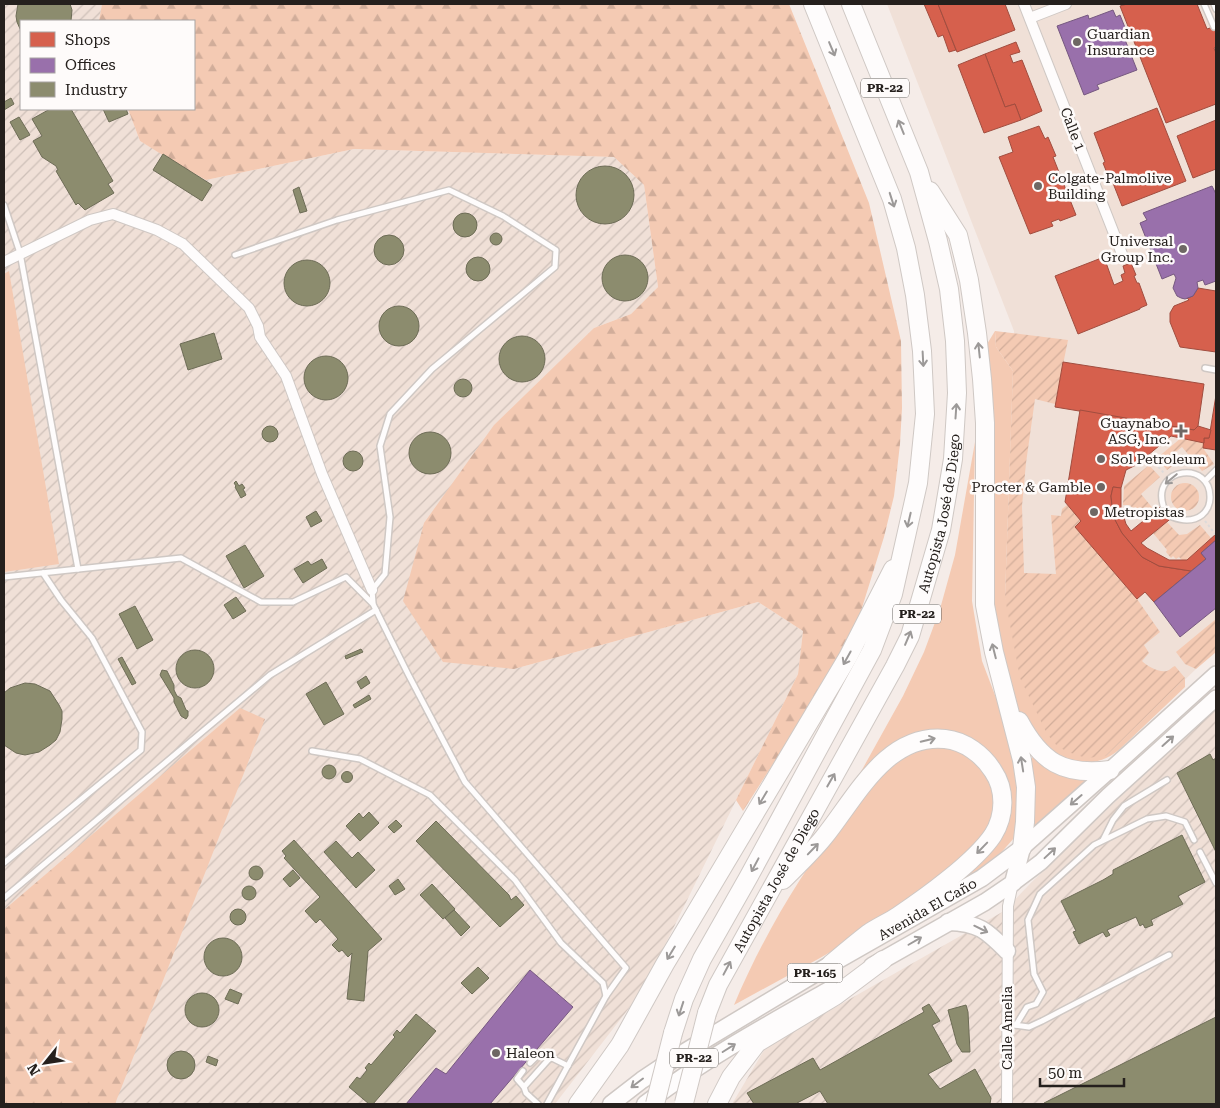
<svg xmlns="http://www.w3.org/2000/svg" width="1220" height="1108" font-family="'Roboto Serif',serif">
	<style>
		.built { fill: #f0e0d7 }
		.industrial { fill: url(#industrial-furrows) }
		.grass { fill: #f4cab3 }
		.forest { fill: url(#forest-firs) }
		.garden { fill: url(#garden-furrows) }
		.shops { fill: #d6604d; stroke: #a14d3f }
		.offices { fill: #9970ab; stroke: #765880 }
		.industry { fill: #8c8c6e; stroke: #6d6c56 }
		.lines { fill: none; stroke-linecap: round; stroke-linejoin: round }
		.service-casing { stroke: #cfc8c4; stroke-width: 8 }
		.minor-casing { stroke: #cfc8c4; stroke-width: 12 }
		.primary-casing { stroke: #cfc8c4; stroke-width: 18 }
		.trunk-casing { stroke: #cfc8c4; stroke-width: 19 }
		.motorway-casing { stroke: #cfc8c4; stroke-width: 20 }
		.path { stroke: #dddad9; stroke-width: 2; stroke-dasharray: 2.5 2.5; stroke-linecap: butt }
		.service { stroke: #fefcfc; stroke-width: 5 }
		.minor { stroke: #fefcfc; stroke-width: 10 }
		.primary { stroke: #fefcfc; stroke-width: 15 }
		.trunk { stroke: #fefcfc; stroke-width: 16 }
		.motorway { stroke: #fefcfc; stroke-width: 18 }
		.motorway-bridge-casing { stroke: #cfc8c4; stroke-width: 20; stroke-linecap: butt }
		.motorway-bridge { stroke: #fefcfc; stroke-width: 18 }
		.oneway { stroke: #9c9998 }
		.poi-dot { fill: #6e6764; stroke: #fefbfa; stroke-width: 2 }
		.labels { text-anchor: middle; stroke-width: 5; stroke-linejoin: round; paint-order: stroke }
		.shield { fill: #fefbfa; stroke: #66625f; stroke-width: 1 }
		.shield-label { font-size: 12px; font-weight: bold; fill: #25201d }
		.poi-label { font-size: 14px; fill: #25201d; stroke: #fefbfa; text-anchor: start }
		.street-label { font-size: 14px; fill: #25201d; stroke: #fefbfa }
	</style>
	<defs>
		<pattern id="industrial-furrows" width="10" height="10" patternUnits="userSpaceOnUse" patternTransform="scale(1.25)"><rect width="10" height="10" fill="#f0e0d7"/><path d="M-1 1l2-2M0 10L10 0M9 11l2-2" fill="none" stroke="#cec0b8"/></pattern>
		<pattern id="forest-firs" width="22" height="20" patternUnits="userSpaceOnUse" patternTransform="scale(1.25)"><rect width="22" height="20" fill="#f4cab3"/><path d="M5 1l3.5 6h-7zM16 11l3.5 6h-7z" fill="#d1ad9a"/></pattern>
		<pattern id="garden-furrows" width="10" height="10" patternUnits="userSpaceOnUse" patternTransform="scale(1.25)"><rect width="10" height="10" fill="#f4cab3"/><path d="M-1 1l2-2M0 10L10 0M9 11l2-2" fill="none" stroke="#d1ad9a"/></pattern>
	</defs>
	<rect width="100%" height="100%" fill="#f5ece8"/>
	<polygon class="built" points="887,4 1216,4 1216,652 1196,669 1106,756 1005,598 1014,331"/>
	<g class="industrial">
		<polygon points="4,4 102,4 99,21 21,21 21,109 128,109 140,141 206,180 354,149 614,157 644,185 658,287 631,314 594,328 514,669 758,602 803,631 798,674 643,990 555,1104 4,1104"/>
		<polygon points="1216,709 1216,1104 732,1104 766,1047 1004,911 1032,882 1147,771"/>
	</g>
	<g class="grass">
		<polygon points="9,271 59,564 4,572 4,274"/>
		<path d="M995,331L996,347L1013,371L1005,598L1106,756L1185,678V687L1120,749C1098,767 1084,763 1057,760L1020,716L1005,669L993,601L984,349Z"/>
		<polygon points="975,442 972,601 982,661 998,703 1015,771 1018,786 1017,827 1014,838 999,855 954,887 951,883 977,862 1005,787 944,734 860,778 858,777 903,696 924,652 940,609 955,555"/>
		<path d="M932,745L961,751L974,759L985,774L991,787L994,803L991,820L983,841L890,917L820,958L734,1005C762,938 800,875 843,818C861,795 877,774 900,757C908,750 922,748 932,745Z"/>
		<polygon points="1033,757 1042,765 1093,778 1031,830 1031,759"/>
	</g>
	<g class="forest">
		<polygon points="102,4 789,4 869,203 901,341 902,408 900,444 894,496 884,537 856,627 796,728 743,811 736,800 798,674 803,631 758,602 514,669 443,662 403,601 424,523 494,425 594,328 631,314 658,287 644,185 614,157 354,149 206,180 182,167 140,141 128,109 194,109 194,21 99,21"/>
		<polygon points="240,708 265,719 115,1104 4,1104 4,910"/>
	</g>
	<g class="garden">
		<path d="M995,331L1068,340L1055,404L1035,399L1026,463L1022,506L1024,573L1056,574L1051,515L1061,516L1062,509L1067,505L1081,521L1075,527L1137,599L1160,632L1144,645L1149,653L1142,661C1147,666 1159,673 1167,671C1170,670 1172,667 1175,666L1185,678L1106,756L1086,758L1071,753L1058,747L1047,734L1020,678L1005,598L1013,371L996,347Z"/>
		<polygon points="1181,438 1204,443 1203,448 1214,464 1202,471 1182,447 1173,454 1179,461 1167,470 1157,458"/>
		<polygon points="1149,465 1160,477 1141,494 1155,511 1143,521 1130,505 1123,505 1124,486"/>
		<circle cx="1185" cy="497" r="14"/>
		<polygon points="1167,522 1179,535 1187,534 1200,525 1211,538 1187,560 1182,560 1179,557 1176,559 1173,556 1171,558 1166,552 1167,550 1153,533"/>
		<polygon points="1216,619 1216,652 1196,669 1185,664 1176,652"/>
	</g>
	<g class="shops">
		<polygon points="924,4 938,4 956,50 949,52 943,35 938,37"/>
		<polygon points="938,4 1005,4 1015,30 957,52"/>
		<polygon points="1127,4 1197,4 1207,29 1216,26 1216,47 1214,48 1216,53 1216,104 1166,123 1120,6"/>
		<polygon points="1016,42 1020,52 1010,55 1013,63 1022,60 1042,111 1021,120 1015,104 1005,107 985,54"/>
		<polygon points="985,54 1005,107 1015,104 1021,120 984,133 958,65"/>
		<polygon points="1157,108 1186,181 1122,206 1111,178 1109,178 1103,163 1105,162 1094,133"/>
		<polygon points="1216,120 1216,169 1193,178 1177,136"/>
		<polygon points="1039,126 1045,139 1048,137 1056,156 1053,157 1076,215 1060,221 1059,219 1051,222 1053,226 1030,234 999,157 1013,152 1008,137"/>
		<polygon points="1104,257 1114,285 1123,281 1121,275 1125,273 1123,266 1131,263 1136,275 1134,276 1137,283 1139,283 1147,305 1140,308 1140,309 1078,334 1055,276"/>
		<polygon points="1198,288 1216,291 1216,352 1180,347 1170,322 1170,313 1174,306 1189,300 1187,298 1193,296"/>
		<polygon points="1063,362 1204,384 1198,426 1194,430 1055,407"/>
		<polygon points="1216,395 1216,450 1203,448 1204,438 1209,438"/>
		<polygon points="1080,410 1194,430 1198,426 1211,430 1209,438 1204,438 1204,443 1171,436 1136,465 1126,470 1121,488 1113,487 1111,496 1113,516 1122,533 1142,557 1159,566 1191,571 1154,602 1145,592 1137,599 1075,527 1081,521 1065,502"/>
		<polygon points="1113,487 1121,488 1121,508 1126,524 1131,531 1165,503 1174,516 1141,543 1147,548 1169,560 1187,560 1216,534 1216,540 1201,553 1206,559 1191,571 1159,566 1142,557 1122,533 1113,516 1111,496"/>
	</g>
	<g class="offices">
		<polygon points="1113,10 1116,17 1120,15 1126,30 1122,32 1137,70 1097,85 1099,89 1084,95 1057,26 1088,15 1089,19"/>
		<polygon points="1212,186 1216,194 1216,281 1205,285 1203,280 1197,282 1198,288 1193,296 1185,299 1181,298 1177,296 1173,288 1176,278 1174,274 1162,279 1140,223 1147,220 1143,213"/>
		<polygon points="1216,540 1216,608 1180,637 1154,602 1206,559 1201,553"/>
		<polygon points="530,970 573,1007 490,1104 406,1104 436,1068 446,1074"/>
	</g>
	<g class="industry">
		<polygon points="18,4 70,4 72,10 71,21 21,21 21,31 17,22 16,16"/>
		<polygon points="11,98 14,104 4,110 4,102"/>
		<polygon points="50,109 71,109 113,181 108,184 114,193 85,210 78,203 76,205 56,171 58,170 56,166 42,157 33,141 42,136 32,119"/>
		<polygon points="103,109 126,109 128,114 109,122"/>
		<polygon points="19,117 30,135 20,140 10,122"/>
		<polygon points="163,154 212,185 202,201 153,170"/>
		<circle cx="605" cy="195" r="29"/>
		<polygon points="299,187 307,211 300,213 293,190"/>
		<circle cx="465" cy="225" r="12"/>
		<circle cx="496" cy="239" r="6"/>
		<circle cx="389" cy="250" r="15"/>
		<circle cx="625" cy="278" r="23"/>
		<circle cx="478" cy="269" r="12"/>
		<circle cx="307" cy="283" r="23"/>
		<circle cx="399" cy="326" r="20"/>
		<polygon points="214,333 222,359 188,370 180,344"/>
		<circle cx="522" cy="359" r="23"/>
		<circle cx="326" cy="378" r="22"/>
		<circle cx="463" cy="388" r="9"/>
		<circle cx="270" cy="434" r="8"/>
		<circle cx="430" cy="453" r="21"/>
		<circle cx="353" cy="461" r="10"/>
		<polygon points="236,481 239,486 242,484 245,488 243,489 246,495 241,498 235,487 236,486 234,483"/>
		<polygon points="316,511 322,521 311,527 306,517"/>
		<polygon points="245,545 264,576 244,588 226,556"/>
		<polygon points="322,559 327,568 303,583 294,569 308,561 311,565"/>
		<polygon points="236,597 246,611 233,619 224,605"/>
		<polygon points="135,606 153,640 137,649 119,614"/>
		<polygon points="361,649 363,652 346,659 345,656"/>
		<circle cx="195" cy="669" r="19"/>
		<polygon points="122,657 136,683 132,685 118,659"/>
		<polygon points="162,670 167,671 174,685 174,690 177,696 181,698 186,710 188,711 188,716 186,719 181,716 174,702 174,698 160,675"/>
		<polygon points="366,676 370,683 361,689 357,682"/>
		<polygon points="326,682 344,714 324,725 306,694"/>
		<polygon points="25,683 35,684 50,691 59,705 62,711 62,719 60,732 56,740 50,745 39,752 25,755 16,753 4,745 4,693 10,688"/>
		<polygon points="369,695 371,699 355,708 353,705"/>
		<polygon points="1210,754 1213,760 1216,758 1216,852 1177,773"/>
		<circle cx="329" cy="772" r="7"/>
		<circle cx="347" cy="777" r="5.5"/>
		<polygon points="369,812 379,823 360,841 346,826 359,813 363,818"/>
		<polygon points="396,820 402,826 394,833 388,827"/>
		<polygon points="436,821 509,895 511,900 516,896 524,905 500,927 416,841"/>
		<polygon points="1182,835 1205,882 1178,896 1183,904 1151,920 1153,925 1145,928 1143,924 1140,926 1136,917 1107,930 1110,935 1106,937 1103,932 1079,944 1073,932 1076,931 1061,901 1103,880 1113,874 1113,870"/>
		<polygon points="294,840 382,939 368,951 364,1001 347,999 352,953 348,957 342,950 339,952 332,945 338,939 320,919 316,923 305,911 320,897 284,858 286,856 282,851"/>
		<polygon points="336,841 352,858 358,852 375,870 356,888 324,852"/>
		<circle cx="256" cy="873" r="7"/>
		<polygon points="293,870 300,878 290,887 283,879"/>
		<polygon points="398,879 405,889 395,895 389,886"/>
		<polygon points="432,884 455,909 443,919 420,895"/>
		<circle cx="249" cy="893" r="7"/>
		<circle cx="238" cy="917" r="8"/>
		<polygon points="454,910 470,927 461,936 445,918"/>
		<circle cx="223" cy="957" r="19"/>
		<polygon points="478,967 489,978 472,994 461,983"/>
		<polygon points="230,989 242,994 238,1004 225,999"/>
		<circle cx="202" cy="1010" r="17"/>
		<polygon points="929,1004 940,1021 932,1025 952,1061 928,1074 940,1089 975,1069 991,1098 990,1104 828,1104 820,1091 797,1103 797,1104 754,1104 747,1093 813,1058 820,1070 924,1012 922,1008"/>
		<polygon points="966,1005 968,1012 970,1052 962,1052 957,1044 948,1010"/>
		<polygon points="416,1014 436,1031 373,1104 369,1104 349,1087 357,1077 360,1079 367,1070 365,1068 369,1063 371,1065 395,1037 393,1035 397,1030 400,1033"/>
		<polygon points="1216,1017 1216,1104 1045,1104 1044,1103"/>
		<circle cx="181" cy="1065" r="14"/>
		<polygon points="208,1056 218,1060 216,1066 206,1062"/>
	</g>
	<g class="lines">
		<g class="service-casing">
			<g id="service">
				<polyline points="1204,4 1214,27"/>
				<polyline points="1214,4 1216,9"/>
				<polyline points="4,205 20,253 78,569"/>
				<polyline points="235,255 337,220 449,190 503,216 556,250 555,267 432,369 390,414 380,446 390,517 385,574 372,590 373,603"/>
				<polyline points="1205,368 1216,370"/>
				<polyline points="1205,481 1216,470"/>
				<path d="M1163,505C1152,467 1211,460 1210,498C1210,504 1207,511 1202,515C1193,522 1183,521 1172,517"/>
				<polyline points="4,577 181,558 261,602 293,602 346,577 373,604 408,674 465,782 626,968 606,996 547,1104"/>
				<polyline points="312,751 360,759 430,795 515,880 561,943 603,983 606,996"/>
				<polyline points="1103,840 1113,820 1124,806 1167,780"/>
				<polyline points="1200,852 1216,883"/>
				<polyline points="4,863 141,750 142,732 92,638 61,600 43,573"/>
				<polyline points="4,898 270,675 376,610"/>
				<polyline points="1014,1025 1029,1027 1042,1021 1169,955"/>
				<polyline points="1016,1025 1027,1007 1036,1004 1043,992 1034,974 1028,920 1040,894 1094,845 1147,819 1166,816 1185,822 1194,840"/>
				<polyline points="530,1063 540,1053 549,1059"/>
				<polyline points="523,1071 517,1079 524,1087"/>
				<polyline points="538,1104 526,1093 524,1087 549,1059 552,1058 568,1066"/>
			</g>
		</g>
		<g class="minor-casing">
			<g id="minor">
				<polyline points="1024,4 1122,254"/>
				<polyline points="1030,18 1066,4"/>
				<polyline points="4,262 90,220 113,214 157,230 183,244 249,308 258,326 260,337 286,376 322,474 372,590"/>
				<polyline points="1007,1104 1008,906 1013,883"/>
			</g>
		</g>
		<g class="primary-casing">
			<g id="primary">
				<polyline points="1022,848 1110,770 1216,674"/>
				<polyline points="1013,883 1041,862 1108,796 1216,698"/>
			</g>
		</g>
		<g class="trunk-casing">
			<g id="trunk">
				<path d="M948,922C979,923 986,930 1007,951"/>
				<polyline points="872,966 985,902 1013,883 1022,848"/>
				<path id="s1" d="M611,1104L642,1080L678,1056L831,964L982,878L1022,848"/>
				<path d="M645,1104C703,1060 767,1025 831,989"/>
			</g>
		</g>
		<g class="motorway-casing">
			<g id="motorway">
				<polyline points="930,191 958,235 969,280 977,333 982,379 985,423 985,605 994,652 1022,760 1026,787 1025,822 1022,848"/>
				<path d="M1019,721C1041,762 1063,776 1110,770"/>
				<path d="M783,880C797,866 812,852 824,837C855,799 886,733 945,739C965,741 983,755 993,771C1006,790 1005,816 993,835C975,862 925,898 898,916C889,922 878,927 869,933C856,943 843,954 831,964"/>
				<path id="s2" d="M707,1013L718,985L895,666L910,636L941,530L953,459L957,393L955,341L949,289L938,241L919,172L851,4"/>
				<polyline points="673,1033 684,999 702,959 748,878 872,650 893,594 918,483 925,414 922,351 915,295 906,248 892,199 813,4"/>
				<polyline points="578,1104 620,1045 665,964 848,657 893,569"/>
				<polyline points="717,1104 731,1077 757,1043 835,996 883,960"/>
			</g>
		</g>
		<g class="path">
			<polyline points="1148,456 1164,473"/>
			<polyline points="1205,521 1216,535"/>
		</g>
		<use href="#service" class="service"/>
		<use href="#minor" class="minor"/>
		<use href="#primary" class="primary"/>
		<use href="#trunk" class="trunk"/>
		<use href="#motorway" class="motorway"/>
		<g class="motorway-bridge-casing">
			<g id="motorway-bridge">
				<polyline points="684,1103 707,1013"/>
				<polyline points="655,1104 673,1033"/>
			</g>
		</g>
		<use href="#motorway-bridge" class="motorway-bridge"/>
	</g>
	<defs><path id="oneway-shaft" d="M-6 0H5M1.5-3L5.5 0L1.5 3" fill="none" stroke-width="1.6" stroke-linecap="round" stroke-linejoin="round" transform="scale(1.25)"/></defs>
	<g class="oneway">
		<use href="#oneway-shaft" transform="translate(832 49) rotate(67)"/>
		<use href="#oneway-shaft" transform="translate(901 127) rotate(-112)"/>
		<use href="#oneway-shaft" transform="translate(892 200) rotate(72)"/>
		<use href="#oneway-shaft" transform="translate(979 350) rotate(-96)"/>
		<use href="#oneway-shaft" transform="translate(923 359) rotate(87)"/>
		<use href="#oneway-shaft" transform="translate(956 411) rotate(-86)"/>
		<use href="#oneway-shaft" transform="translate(1171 479) rotate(140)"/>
		<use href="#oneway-shaft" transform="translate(909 520) rotate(103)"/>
		<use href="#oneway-shaft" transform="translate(908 638) rotate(-67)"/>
		<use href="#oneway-shaft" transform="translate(994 651) rotate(-104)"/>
		<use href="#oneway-shaft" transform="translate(847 658) rotate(119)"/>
		<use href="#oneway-shaft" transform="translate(928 740) rotate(-13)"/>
		<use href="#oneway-shaft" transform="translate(1168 741) rotate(-42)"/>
		<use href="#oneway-shaft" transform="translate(1022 764) rotate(-99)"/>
		<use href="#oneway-shaft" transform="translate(831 780) rotate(-60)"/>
		<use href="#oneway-shaft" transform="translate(763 798) rotate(121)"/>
		<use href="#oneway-shaft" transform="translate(1076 800) rotate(139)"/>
		<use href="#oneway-shaft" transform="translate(982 848) rotate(134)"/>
		<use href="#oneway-shaft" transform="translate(813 849) rotate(-46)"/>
		<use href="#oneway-shaft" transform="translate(1050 853) rotate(-43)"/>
		<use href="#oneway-shaft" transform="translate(755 865) rotate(118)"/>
		<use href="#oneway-shaft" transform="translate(981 929) rotate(26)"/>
		<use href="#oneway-shaft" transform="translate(915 941) rotate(-30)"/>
		<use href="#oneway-shaft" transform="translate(671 953) rotate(121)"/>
		<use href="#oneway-shaft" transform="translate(727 968) rotate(-62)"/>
		<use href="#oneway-shaft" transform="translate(681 1009) rotate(108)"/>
		<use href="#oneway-shaft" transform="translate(729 1048) rotate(-32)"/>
		<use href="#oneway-shaft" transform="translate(637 1083) rotate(143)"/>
	</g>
	<g class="poi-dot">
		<circle cx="1077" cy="42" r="5"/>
		<circle cx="1038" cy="186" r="5"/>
		<circle cx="1183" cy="249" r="5"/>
		<path d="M1178.5 423.5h5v5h5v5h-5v5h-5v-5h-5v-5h5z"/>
		<circle cx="1101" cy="459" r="5"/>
		<circle cx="1101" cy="487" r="5"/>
		<circle cx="1094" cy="512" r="5"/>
		<circle cx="496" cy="1053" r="5"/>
	</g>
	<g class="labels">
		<g class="shield">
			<rect x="861" y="78.5" width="48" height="19" rx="4"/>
			<rect x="893" y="604.5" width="48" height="19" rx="4"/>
			<rect x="787.5" y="963.5" width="55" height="19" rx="4"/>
			<rect x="670" y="1048.5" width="48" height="19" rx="4"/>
		</g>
		<g class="shield-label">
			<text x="885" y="92">PR-22</text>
			<text x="917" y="618">PR-22</text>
			<text x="815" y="977">PR-165</text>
			<text x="694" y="1062">PR-22</text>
		</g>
		<g class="poi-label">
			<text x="1087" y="39">Guardian<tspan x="1087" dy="16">Insurance</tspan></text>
			<text x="1048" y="183">Colgate-Palmolive<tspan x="1048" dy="16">Building</tspan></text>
			<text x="1173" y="246" text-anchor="end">Universal<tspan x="1173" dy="16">Group Inc.</tspan></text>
			<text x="1170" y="428" text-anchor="end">Guaynabo<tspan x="1170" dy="16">ASG, Inc.</tspan></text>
			<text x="1111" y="464">Sol Petroleum</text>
			<text x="1091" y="492" text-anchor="end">Procter &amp; Gamble</text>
			<text x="1104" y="517">Metropistas</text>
			<text x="506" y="1058">Haleon</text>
		</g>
		<g class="street-label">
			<text transform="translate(1073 129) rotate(69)" y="5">Calle 1</text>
			<text dy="5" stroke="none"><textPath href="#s2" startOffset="555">Autopista José de Diego</textPath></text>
			<text dy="5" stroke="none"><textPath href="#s2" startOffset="150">Autopista José de Diego</textPath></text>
			<text dy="5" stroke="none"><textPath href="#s1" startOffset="372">Avenida El Caño</textPath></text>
			<text transform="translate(1007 1028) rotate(-90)" y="5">Calle Amelia</text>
		</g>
	</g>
	<rect width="1220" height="1108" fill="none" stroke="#25201d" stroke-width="10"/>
	<rect x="20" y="20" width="175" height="90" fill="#fefbfa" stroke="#a7a3a2"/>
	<rect x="30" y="32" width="25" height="15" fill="#d6604d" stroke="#a7a3a2"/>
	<text x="65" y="45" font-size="15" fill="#25201d">Shops</text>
	<rect x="30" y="58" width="25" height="15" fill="#9970ab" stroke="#a7a3a2"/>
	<text x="65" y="70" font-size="15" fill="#25201d">Offices</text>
	<rect x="30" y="82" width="25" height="15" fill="#8c8c6e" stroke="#a7a3a2"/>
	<text x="65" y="95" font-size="15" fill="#25201d">Industry</text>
	<g transform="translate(45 1063) rotate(240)" stroke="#fefbfa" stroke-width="4" paint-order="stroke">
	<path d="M0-4L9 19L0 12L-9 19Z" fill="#25201d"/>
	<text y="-8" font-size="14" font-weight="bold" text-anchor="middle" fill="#25201d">N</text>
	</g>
	<path d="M1040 1078v8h84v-8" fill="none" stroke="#25201d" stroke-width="2.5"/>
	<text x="1048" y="1078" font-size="15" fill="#25201d" stroke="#fefbfa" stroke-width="4" paint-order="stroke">50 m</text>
</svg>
